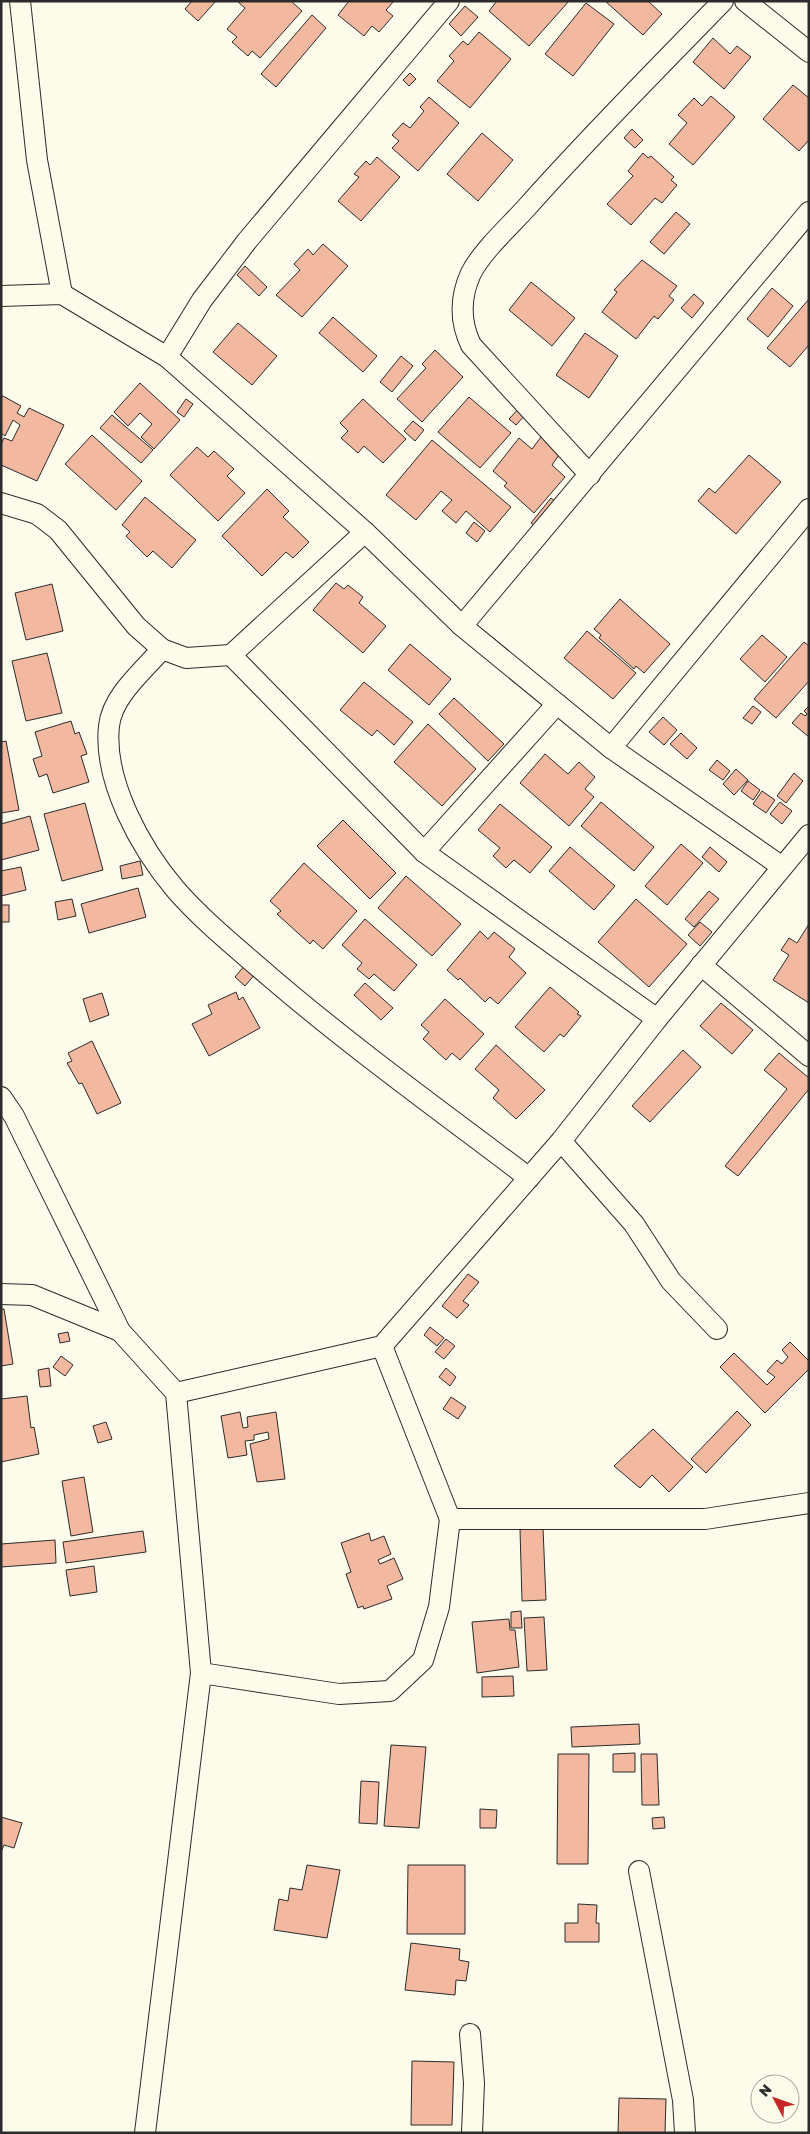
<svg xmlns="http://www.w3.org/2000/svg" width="810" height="2134" font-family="'Golos Text',sans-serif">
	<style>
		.building { fill: #f2b8a0; stroke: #2b2b2b }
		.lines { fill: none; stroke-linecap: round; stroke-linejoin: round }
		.minor-casing { stroke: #2b2b2b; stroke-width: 22 }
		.minor { stroke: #fdfbea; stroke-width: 20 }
	</style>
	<rect width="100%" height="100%" fill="#fdfbea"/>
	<g class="building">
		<polygon points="192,1 216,1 198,21 185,9"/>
		<polygon points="237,1 291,1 302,11 260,58 252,51 248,56 232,42 237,37 227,29 245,8"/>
		<polygon points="349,1 394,1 386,10 393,16 379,32 372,26 364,36 338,15"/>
		<polygon points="497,1 569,1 529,46 489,11"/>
		<polygon points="605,1 648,1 662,14 643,35"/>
		<polygon points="586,3 614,24 573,76 545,54"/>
		<polygon points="465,6 478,17 461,36 449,24"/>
		<polygon points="312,15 326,28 276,87 261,74"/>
		<polygon points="479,32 511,59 470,108 437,81 454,61 449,56 463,41 468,45"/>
		<polygon points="713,38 730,54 737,46 751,57 724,89 693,62"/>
		<polygon points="410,73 416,79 409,86 403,80"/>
		<polygon points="793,85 809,98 809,140 799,151 763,119"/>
		<polygon points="711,96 735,117 693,165 669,144 687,123 678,115 694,98 702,106"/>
		<polygon points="429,97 459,123 418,171 392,148 399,141 392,135 403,123 410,128 424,111 420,107"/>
		<polygon points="632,129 643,140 635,148 624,138"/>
		<polygon points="482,133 513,160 478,201 447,174"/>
		<polygon points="643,153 648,158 651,156 674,177 671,180 677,185 662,203 655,198 631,225 607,204 633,176 628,171"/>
		<polygon points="377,157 400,177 361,221 338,201 359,177 354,174 366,161 370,165"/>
		<polygon points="676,212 690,224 664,254 650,242"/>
		<polygon points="323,244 348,266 302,317 276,295 300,270 294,264 308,249 313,255"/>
		<polygon points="642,260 677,286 669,296 674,300 658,319 654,316 636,339 602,312 617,292 614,290"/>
		<polygon points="245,266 267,287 259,296 237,275"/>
		<polygon points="531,282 575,318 552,346 509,310"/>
		<polygon points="772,288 793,306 768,337 747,319"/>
		<polygon points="694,294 704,303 692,318 681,308"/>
		<polygon points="809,299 809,345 790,367 767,348"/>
		<polygon points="333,317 377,356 363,372 319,333"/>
		<polygon points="238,323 277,356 252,385 213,352"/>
		<polygon points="585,333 618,356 589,398 556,375"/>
		<polygon points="435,350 463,377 422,422 397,399 426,368 422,364"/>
		<polygon points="401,356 413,366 392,392 380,382"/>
		<polygon points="140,383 180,420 154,449 141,437 152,424 140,413 128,426 114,412"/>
		<polygon points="1,395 21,406 17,413 24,417 29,408 64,425 37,481 1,465 1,444 4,438 12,441 20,425 13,420 5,436 1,433"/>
		<polygon points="469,397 511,433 480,468 438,432"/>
		<polygon points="186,399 193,404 184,417 177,412"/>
		<polygon points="363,399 406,439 383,463 364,446 358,453 341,438 348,431 340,423"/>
		<polygon points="521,406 528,412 516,425 509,419"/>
		<polygon points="112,415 153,450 141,463 100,428"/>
		<polygon points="413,421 424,430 415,441 404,431"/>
		<polygon points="92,435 142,481 116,510 65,464"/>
		<polygon points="541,437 561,452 552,465 565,477 534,513 504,486 507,483 493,471 519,438 532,449"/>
		<polygon points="432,440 511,507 490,532 466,511 456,523 442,511 452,500 441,491 416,520 386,495"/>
		<polygon points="197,447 208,457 214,451 234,469 227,476 245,493 218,521 170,475"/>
		<polygon points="749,455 781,482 736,534 698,501 709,488 715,493"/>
		<polygon points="267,489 289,511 283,517 309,542 293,558 286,552 262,576 222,536"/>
		<polygon points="145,497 196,540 172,568 153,551 147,557 126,536 130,532 122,525"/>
		<polygon points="551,498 561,506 541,530 531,523"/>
		<polygon points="474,522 485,531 477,542 466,533"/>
		<polygon points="336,583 344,589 348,585 363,597 359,603 386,626 363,653 313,610"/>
		<polygon points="52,584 63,631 26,640 15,593"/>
		<polygon points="620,599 670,644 644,673 636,666 634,669 599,638 601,635 594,629"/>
		<polygon points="587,631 636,673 613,699 564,658"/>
		<polygon points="762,635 787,657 765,682 740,659"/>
		<polygon points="804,642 809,646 809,681 776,718 754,699"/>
		<polygon points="410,644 451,679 429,705 388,670"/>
		<polygon points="47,653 62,713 26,721 12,661"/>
		<polygon points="364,682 413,722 394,745 377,730 372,736 340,710"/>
		<polygon points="454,698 504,744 488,761 439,714"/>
		<polygon points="753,706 761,712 752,724 743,718"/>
		<polygon points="809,706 809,737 792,723 801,713 805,716 807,714 804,711"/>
		<polygon points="663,717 677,730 664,745 649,732"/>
		<polygon points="71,721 75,734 79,732 87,754 81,756 89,782 53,793 47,774 39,777 33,759 42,756 35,732"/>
		<polygon points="428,724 476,769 442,806 394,762"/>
		<polygon points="681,733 697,748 687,759 670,744"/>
		<polygon points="6,741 19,810 1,813 1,742"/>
		<polygon points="545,754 568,774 579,762 595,777 585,789 594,797 569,826 520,783"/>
		<polygon points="717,760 730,771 723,780 709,770"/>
		<polygon points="736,769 748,780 734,795 723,784"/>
		<polygon points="794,773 803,781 786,803 777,796"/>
		<polygon points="748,781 760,790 753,800 741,791"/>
		<polygon points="762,791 775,800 766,813 753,804"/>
		<polygon points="601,802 654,847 634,871 581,826"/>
		<polygon points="780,802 792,811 782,824 770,814"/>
		<polygon points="85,803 103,870 62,881 44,814"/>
		<polygon points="500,804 552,847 530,873 514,860 506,868 493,856 500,848 478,830"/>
		<polygon points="30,816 39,850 1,860 1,824"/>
		<polygon points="343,820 396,873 370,899 317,846"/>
		<polygon points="681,844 703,863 667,905 645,886"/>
		<polygon points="570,847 615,886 594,910 549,871"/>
		<polygon points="710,847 727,862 719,872 702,857"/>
		<polygon points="140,861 143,875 122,879 120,866"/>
		<polygon points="304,863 357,911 323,949 313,940 310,944 277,914 281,911 270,901"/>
		<polygon points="21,867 26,890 1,896 1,871"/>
		<polygon points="406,876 461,924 432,956 378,908"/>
		<polygon points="138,888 146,917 89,933 81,904"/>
		<polygon points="709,891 719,899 694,927 685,919"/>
		<polygon points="72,899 76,916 58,920 55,902"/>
		<polygon points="636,899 687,944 649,987 598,942"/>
		<rect x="1" y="905" width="8" height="17"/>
		<polygon points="365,919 417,965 394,991 374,974 369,979 357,969 362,963 342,945"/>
		<polygon points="700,922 712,932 700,946 688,935"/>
		<polygon points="809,924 809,1003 773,980 789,955 781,950 789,938 797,943"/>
		<polygon points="480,931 488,939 494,932 515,949 509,957 526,973 498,1004 490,997 485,1002 460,978 458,980 447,970"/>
		<polygon points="245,965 255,974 245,986 235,977"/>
		<polygon points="365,983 393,1008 381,1020 354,995"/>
		<polygon points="550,987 579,1012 577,1014 581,1016 564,1037 560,1034 544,1052 515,1027"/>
		<polygon points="236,992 239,1000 243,997 260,1028 209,1056 192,1024 212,1014 208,1005"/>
		<polygon points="102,993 109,1015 90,1022 83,999"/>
		<polygon points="445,999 484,1034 460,1060 452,1053 446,1060 423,1039 429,1032 421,1025"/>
		<polygon points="721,1003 753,1030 732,1054 700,1026"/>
		<polygon points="92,1041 121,1103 97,1114 82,1083 79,1084 67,1063 72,1061 68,1053"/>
		<polygon points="496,1045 545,1090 516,1119 493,1098 499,1090 475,1069"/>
		<polygon points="683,1050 701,1067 650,1122 632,1106"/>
		<polygon points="779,1053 809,1078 809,1089 738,1176 725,1166 787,1089 764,1070"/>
		<polygon points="468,1274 479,1282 463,1301 469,1305 457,1318 442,1306"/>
		<polygon points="1,1309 4,1309 13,1364 1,1366"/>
		<polygon points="430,1327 444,1338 437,1346 424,1335"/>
		<polygon points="68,1332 70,1341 60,1343 58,1334"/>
		<polygon points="446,1339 455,1346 444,1359 435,1352"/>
		<polygon points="790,1342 809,1361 809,1369 765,1413 720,1367 734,1353 767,1385 775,1377 767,1371 777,1360 782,1364 788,1357 782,1350"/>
		<polygon points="61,1356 73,1365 65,1376 53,1367"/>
		<polygon points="49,1368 51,1386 40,1387 38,1370"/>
		<polygon points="446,1368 456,1377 450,1386 439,1377"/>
		<polygon points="27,1396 31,1428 34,1427 39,1454 1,1462 1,1399"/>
		<polygon points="451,1397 466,1407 458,1419 443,1409"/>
		<polygon points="737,1411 751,1425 706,1473 691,1459"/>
		<polygon points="240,1412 243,1428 248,1427 247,1417 276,1412 285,1479 257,1482 250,1444 269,1439 268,1432 254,1435 254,1440 245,1441 247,1455 228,1458 221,1416"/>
		<polygon points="106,1422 112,1439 98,1443 93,1426"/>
		<polygon points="653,1429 693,1467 669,1492 652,1475 640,1488 614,1466"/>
		<polygon points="84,1477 93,1532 71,1536 62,1481"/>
		<polygon points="543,1528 546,1600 522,1601 520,1529"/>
		<polygon points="143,1531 146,1552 66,1563 63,1542"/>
		<polygon points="369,1533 371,1541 384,1536 391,1554 378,1560 380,1564 394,1558 403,1579 387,1586 392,1599 364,1609 363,1606 358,1608 346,1574 351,1572 341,1543"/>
		<polygon points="55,1540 56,1563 1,1567 1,1544"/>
		<polygon points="94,1566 97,1592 70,1596 66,1570"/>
		<polygon points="521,1611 522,1628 511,1628 511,1612"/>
		<polygon points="544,1617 547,1670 527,1671 524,1618"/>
		<polygon points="509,1619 510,1630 515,1630 519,1667 477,1673 472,1622"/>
		<polygon points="513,1676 514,1696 482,1697 482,1677"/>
		<polygon points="639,1724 640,1744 572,1747 571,1727"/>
		<polygon points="391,1745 426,1747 419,1828 384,1826"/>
		<polygon points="635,1753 635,1772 613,1772 613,1754"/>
		<polygon points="558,1754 589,1754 588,1864 557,1864"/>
		<polygon points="641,1754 657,1754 659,1805 642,1805"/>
		<polygon points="361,1781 379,1782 377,1824 359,1823"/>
		<polygon points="480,1809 497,1810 496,1828 480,1828"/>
		<polygon points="1,1817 22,1823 14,1848 4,1845 1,1852"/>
		<polygon points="664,1817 665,1828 653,1829 652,1818"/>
		<polygon points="307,1865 340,1870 327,1938 274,1930 279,1899 288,1901 290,1888 302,1890"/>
		<polygon points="408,1865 465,1865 465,1934 407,1934"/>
		<polygon points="578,1904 597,1905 596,1923 599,1923 599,1942 565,1942 565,1923 578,1923"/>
		<polygon points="411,1943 460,1949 459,1960 469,1962 466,1981 456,1980 455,1995 405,1990"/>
		<polygon points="412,2061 454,2062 452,2125 411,2125"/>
		<polygon points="619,2098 666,2099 665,2133 618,2133"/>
	</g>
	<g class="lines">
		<g class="minor-casing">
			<g id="minor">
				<polyline points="20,1 37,160 62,294"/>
				<polyline points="745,1 809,52"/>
				<polyline points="1,296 62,294 167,357 365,532 462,626 611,748 781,866"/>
				<polyline points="167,357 202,300 247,241 449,1"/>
				<path d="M590,475L471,345C460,322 460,297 471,273C483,250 510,226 527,207C590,136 657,69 723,1"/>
				<polyline points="1,503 37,514 58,530 136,626 162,649 186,658 231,655 365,532"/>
				<polyline points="462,626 809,212"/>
				<path d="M162,649C144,670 112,696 109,726C103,781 141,849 176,890C204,922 238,949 270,977C353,1048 442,1112 529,1178"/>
				<polyline points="231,655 424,852 657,1019"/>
				<polyline points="611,748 809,509"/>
				<polyline points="424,852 557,704"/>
				<polyline points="701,965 809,1056"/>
				<polyline points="1,1097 14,1116 120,1331 176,1393 201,1673"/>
				<polyline points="561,1141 634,1224 671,1281 717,1329"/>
				<polyline points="1,1294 32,1295 120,1331"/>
				<polyline points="176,1393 382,1346 561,1141 657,1019 809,835"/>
				<polyline points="450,1519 705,1519 809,1503"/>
				<polyline points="639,1871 683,2100 685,2133"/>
				<polyline points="470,2034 474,2083 472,2133"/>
				<polyline points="145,2133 201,1673 339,1694 390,1691 423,1660 439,1607 450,1519 382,1346"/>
			</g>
		</g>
		<use href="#minor" class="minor"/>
	</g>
	<rect width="810" height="2134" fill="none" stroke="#2b2b2b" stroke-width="5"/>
	<g transform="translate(775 2099) rotate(311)"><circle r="24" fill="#fdfbea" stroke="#a9a89e"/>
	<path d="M0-4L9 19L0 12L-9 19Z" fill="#c62828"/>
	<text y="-8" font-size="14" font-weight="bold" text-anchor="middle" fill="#2b2b2b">N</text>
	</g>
</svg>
